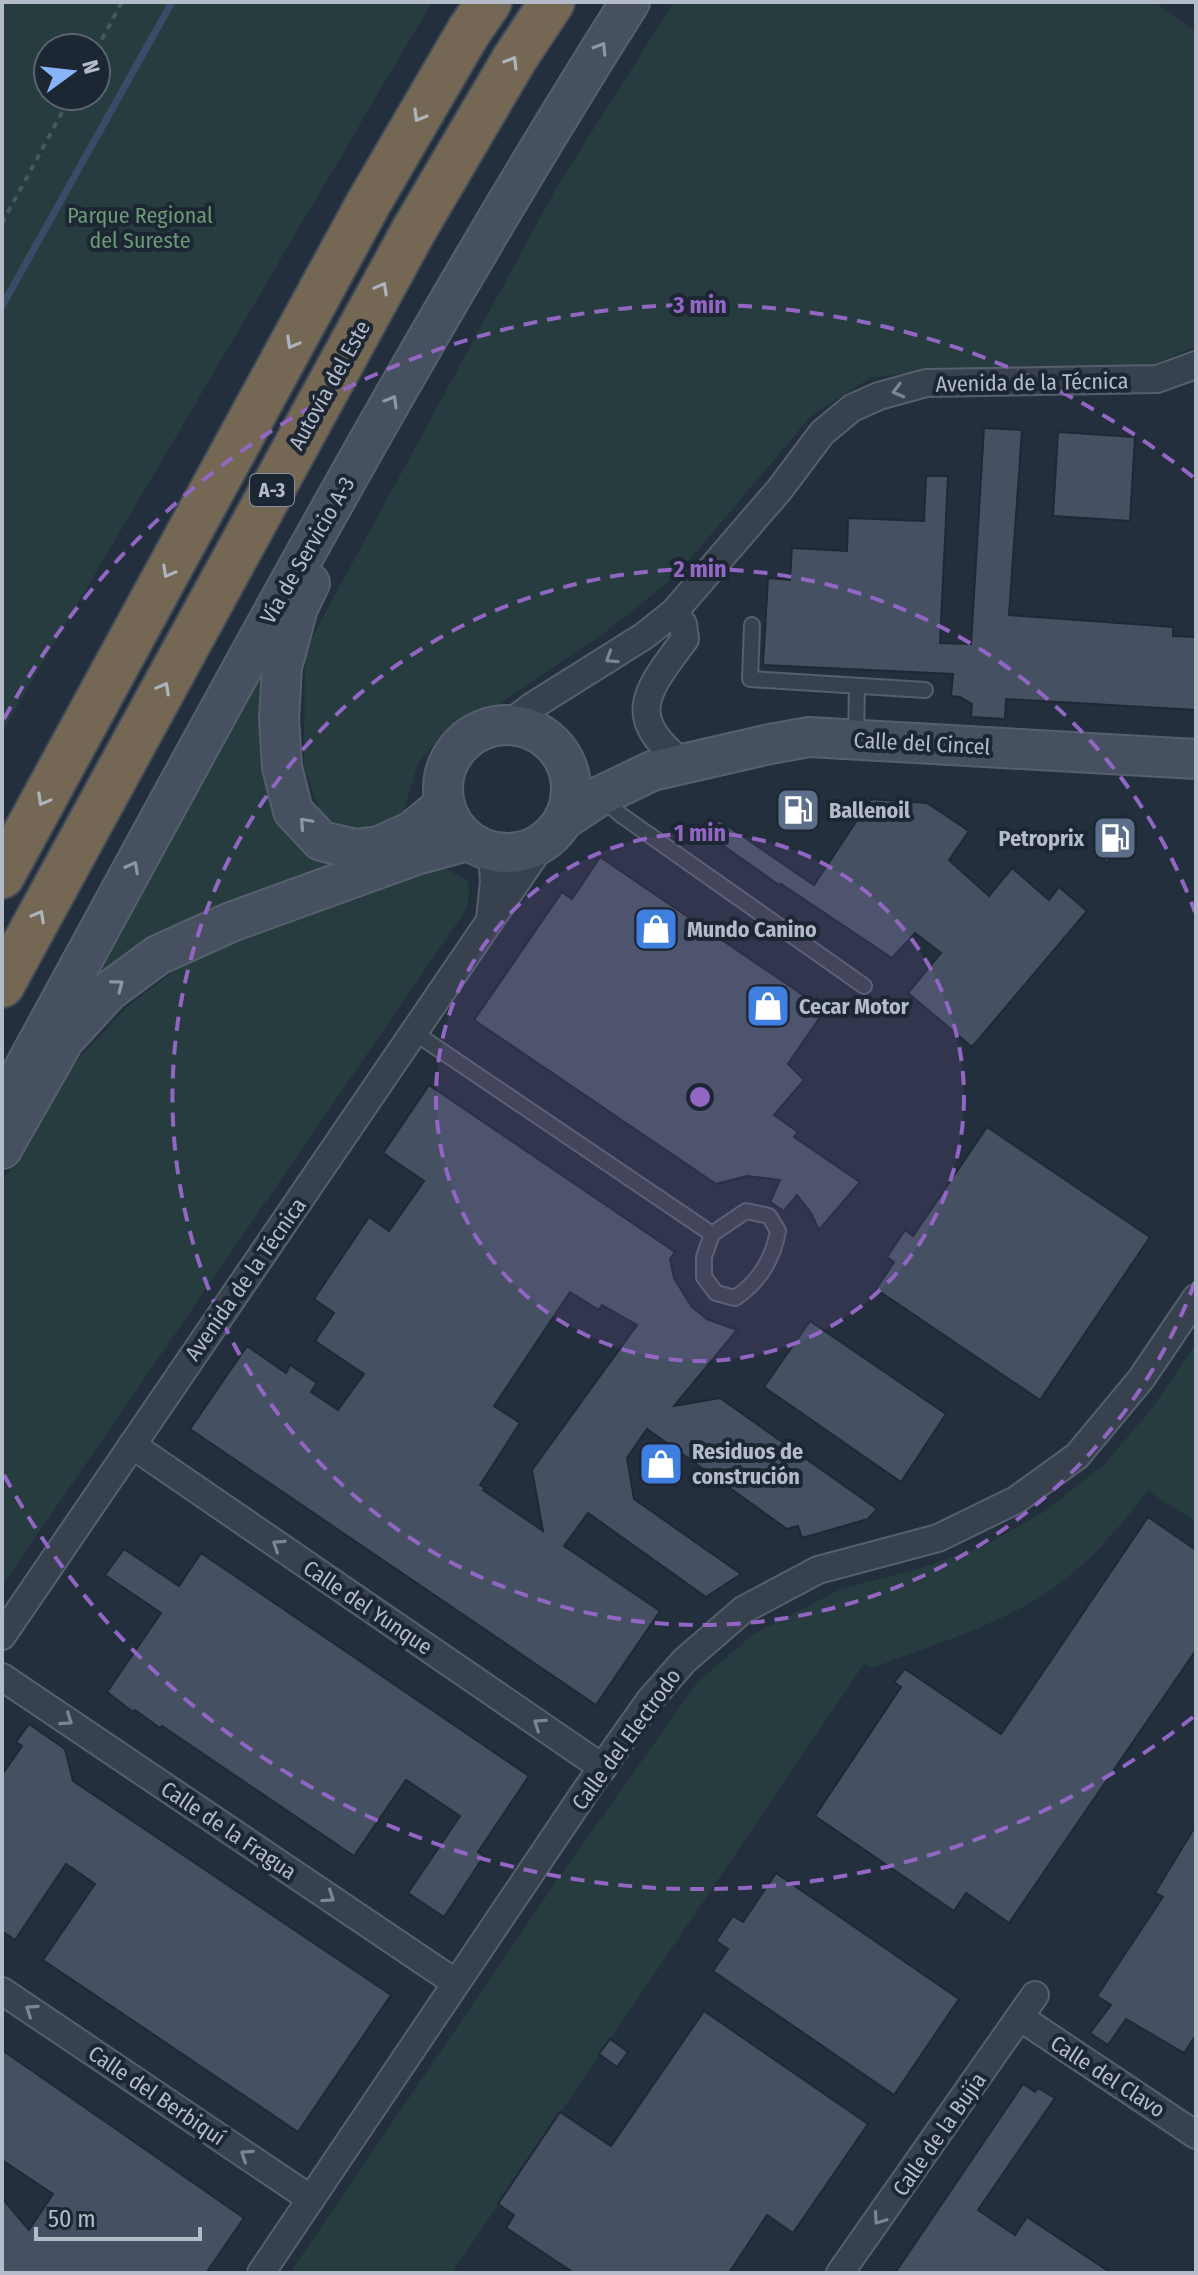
<svg xmlns="http://www.w3.org/2000/svg" width="1198" height="2275" font-family="'Fira Sans Condensed',sans-serif">
	<style>
		.green { fill: #263c3f; fill-rule: evenodd }
		.lines { fill: none; stroke-linecap: round; stroke-linejoin: round }
		.stream { stroke: #394c67; stroke-width: 7 }
		.building { fill: #455162; stroke: #1f2835; stroke-width: 2; fill-rule: evenodd }
		.lane-casing { stroke: #565f6c; stroke-width: 18 }
		.street-casing { stroke: #565f6c; stroke-width: 30 }
		.secondary-casing { stroke: #565f6c; stroke-width: 42 }
		.highway-casing { stroke: #434c59; stroke-width: 48 }
		.path { stroke: #44595c; stroke-width: 4; stroke-dasharray: 6 6; stroke-linecap: butt }
		.lane { stroke: #38414e; stroke-width: 14 }
		.street { stroke: #38414e; stroke-width: 26 }
		.secondary { stroke: #465061; stroke-width: 38 }
		.highway { stroke: #746855; stroke-width: 44 }
		.oneway { stroke: #8e96a5 }
		.oneway2 { stroke: #aeb4bd }
		.oneway3 { stroke: #7c8592 }
		.ring { fill: none; stroke: #9266c3; stroke-width: 4; stroke-dasharray: 14 10 }
		.labels { text-anchor: middle; stroke-width: 8; stroke-linejoin: round; paint-order: stroke }
		.shield { fill: #1d2633; stroke: #878f9c; stroke-width: 2 }
		.shield-label { font-size: 20px; font-weight: bold; fill: #b4bcc9 }
		.park-label { font-size: 22px; fill: #6b9a76; stroke: #1d2633 }
		.street-label { font-size: 22px; fill: #b4bcc9; stroke: #1d2633 }
		.poi-label { font-size: 22px; font-weight: bold; fill: #b4bcc9; stroke: #1d2633; text-anchor: start }
		.centre { fill: #9266c3; stroke: #1d2633; stroke-width: 4 }
		.ring-label { font-size: 24px; text-anchor: middle; font-weight: bold; fill: #9266c3; stroke: #1d2633; stroke-width: 8; stroke-linejoin: round; paint-order: stroke }
	</style>
	<rect width="100%" height="100%" fill="#242f3e"/>
	<g class="green">
		<path d="M2,2H432L2,732ZM48,48H96V96H48Z"/>
		<polygon points="674,2 1154,2 1196,32 1196,346 1145,368 950,368 870,378 811,416 676,576 603,634 499,704 447,729 418,763 404,811 378,829 343,828 321,815 304,767 305,650 558,185"/>
		<polygon points="259,662 269,667 263,763 276,820 304,854 334,867 104,977 94,969"/>
		<polygon points="442,866 469,882 468,907 2,1586 2,1182 70,1068 128,1006 195,956 354,893"/>
		<path d="M1196,1343V1522L1148,1491C1123,1522 1099,1552 1068,1577C1013,1622 939,1642 873,1668L864,1664L452,2273H290L555,1883L697,1683L752,1635L841,1589L921,1568L983,1546L1042,1513L1104,1465L1153,1407Z"/>
	</g>
	<g class="lines">
		<polyline class="stream" points="2,306 172,2"/>
	</g>
	<g class="building">
		<polygon points="984,428 1022,430 1009,615 1173,627 1173,636 1196,637 1196,710 1006,699 1005,719 971,717 972,704 960,697 951,696 953,674 763,665 768,578 790,580 792,548 847,551 848,518 924,521 926,476 948,476 940,643 971,644"/>
		<polygon points="1058,432 1135,437 1130,521 1053,516"/>
		<polygon points="871,799 927,803 969,831 949,860 989,896 1012,868 1049,900 1059,887 1087,911 972,1047 908,993 941,953 915,933 892,958 781,884 779,885 708,835 719,820 814,885"/>
		<polygon points="1122,814 1136,826 1107,863 1093,851"/>
		<polygon points="600,857 825,1010 788,1064 804,1080 774,1115 798,1132 794,1137 860,1182 819,1230 811,1213 797,1195 784,1211 770,1202 780,1180 747,1176 716,1184 474,1020 562,892 572,899"/>
		<path d="M429,1085L675,1252L670,1259L674,1278L692,1307L707,1319L737,1330L674,1406L720,1398L877,1509L868,1519L802,1538L798,1526L787,1529L647,1429L627,1458L634,1499L741,1574L706,1597L588,1513L564,1546L660,1611L596,1705L190,1429L247,1346L286,1373L290,1365L317,1383L311,1392L338,1410L364,1374L315,1341L334,1313L314,1299L369,1217L389,1231L424,1181L383,1153ZM570,1292L599,1310L602,1305L637,1325L532,1470L543,1531L483,1490L485,1488L480,1485L520,1423L494,1406Z"/>
		<polygon points="987,1127 1150,1237 1040,1400 876,1289 894,1262 887,1257 905,1230 913,1236"/>
		<polygon points="810,1321 946,1414 901,1482 764,1387"/>
		<polygon points="1148,1517 1196,1550 1196,1650 1009,1923 966,1893 954,1911 815,1816 901,1687 894,1682 905,1669 1001,1734"/>
		<polygon points="124,1549 179,1586 201,1553 529,1776 478,1852 484,1856 444,1917 408,1893 460,1816 406,1780 354,1856 162,1726 160,1728 135,1710 133,1712 107,1692 161,1613 105,1575"/>
		<polygon points="29,1724 65,1749 73,1781 391,1995 298,2132 43,1960 95,1884 66,1864 15,1940 2,1931 2,1775 22,1746 16,1742"/>
		<polygon points="1196,1825 1196,2035 1184,2053 1126,2019 1108,2045 1090,2033 1111,2005 1097,1996 1163,1897 1155,1893"/>
		<polygon points="776,1873 959,1999 894,2095 713,1971 728,1949 716,1941 733,1916 743,1922"/>
		<polygon points="704,2011 868,2124 793,2233 767,2215 729,2273 574,2273 506,2228 514,2215 498,2204 560,2112 611,2146"/>
		<polygon points="610,2039 628,2052 617,2067 599,2054"/>
		<polygon points="2,2050 244,2218 206,2273 2,2273 2,2198 29,2230 53,2194 2,2160"/>
		<polygon points="1023,2084 1035,2092 1038,2088 1055,2098 978,2210 1015,2235 1027,2217 1111,2273 895,2273"/>
	</g>
	<g class="lines">
		<g class="lane-casing">
			<g id="lane">
				<polyline points="752,625 750,679 925,690"/>
				<polyline points="856,737 857,686"/>
				<polyline points="603,799 621,815 864,986"/>
				<polyline points="415,1033 712,1234"/>
				<path d="M746,1211L769,1216L778,1231C773,1259 759,1282 735,1298L716,1293L704,1277V1257L712,1234Z"/>
			</g>
		</g>
		<g class="street-casing">
			<g id="street">
				<path d="M674,612L683,624L685,639C646,692 623,716 684,764"/>
				<polyline points="509,724 531,707 644,636 674,612 780,489 822,433 852,408 879,396 926,383 1157,379 1196,365"/>
				<polyline points="490,919 494,882 492,852"/>
				<polyline points="132,1445 603,1768"/>
				<polyline points="2,1636 543,843"/>
				<polyline points="2,1677 456,1983"/>
				<polyline points="2,1991 311,2199"/>
				<polyline points="1021,2018 1196,2135"/>
				<polyline points="261,2273 587,1789 650,1700 684,1661 743,1610 818,1570 938,1538 1016,1500 1077,1456 1141,1379 1196,1298"/>
				<polyline points="840,2273 1035,1995"/>
			</g>
		</g>
		<g class="secondary-casing">
			<g id="secondary">
				<polyline points="310,583 298,608 282,667 279,719 282,767 293,811 321,841 355,849 379,846 412,831 445,804"/>
				<circle cx="507" cy="789" r="64"/>
				<polyline points="565,819 600,796 652,771 770,744 809,737 1196,759"/>
				<path d="M2,1108C206,736 403,361 630,2"/>
				<polyline points="2,1149 64,1040 109,991 158,955 231,922 416,855 468,841"/>
			</g>
		</g>
		<g class="highway-casing">
			<g id="highway">
				<polyline points="2,876 368,204 469,31 489,2"/>
				<polyline points="2,985 414,230 515,58 552,2"/>
			</g>
		</g>
		<g class="path">
			<polyline points="96,50 122,2"/>
			<polyline points="2,223 71,96"/>
		</g>
		<use href="#lane" class="lane"/>
		<use href="#street" class="street"/>
		<use href="#secondary" class="secondary"/>
		<use href="#highway" class="highway"/>
	</g>
	<defs><path id="oneway-chevron" d="M-2-3.5L2.5 0L-2 3.5" fill="none" stroke-width="1.6" stroke-linecap="round" stroke-linejoin="round" transform="scale(2)"/></defs>
	<g class="oneway">
		<use href="#oneway-chevron" transform="translate(601 48) rotate(-58)"/>
		<use href="#oneway-chevron" transform="translate(392 401) rotate(-60)"/>
		<use href="#oneway-chevron" transform="translate(305 823) rotate(-132)"/>
		<use href="#oneway-chevron" transform="translate(133 867) rotate(-62)"/>
		<use href="#oneway-chevron" transform="translate(118 985) rotate(-37)"/>
	</g>
	<g class="oneway2">
		<use href="#oneway-chevron" transform="translate(512 62) rotate(-59)"/>
		<use href="#oneway-chevron" transform="translate(419 116) rotate(120)"/>
		<use href="#oneway-chevron" transform="translate(382 288) rotate(-61)"/>
		<use href="#oneway-chevron" transform="translate(292 343) rotate(119)"/>
		<use href="#oneway-chevron" transform="translate(168 572) rotate(119)"/>
		<use href="#oneway-chevron" transform="translate(164 688) rotate(-61)"/>
		<use href="#oneway-chevron" transform="translate(43 800) rotate(119)"/>
		<use href="#oneway-chevron" transform="translate(39 916) rotate(-61)"/>
	</g>
	<g class="oneway3">
		<use href="#oneway-chevron" transform="translate(898 391) rotate(165)"/>
		<use href="#oneway-chevron" transform="translate(611 658) rotate(147)"/>
		<use href="#oneway-chevron" transform="translate(278 1545) rotate(-146)"/>
		<use href="#oneway-chevron" transform="translate(67 1720) rotate(34)"/>
		<use href="#oneway-chevron" transform="translate(539 1724) rotate(-146)"/>
		<use href="#oneway-chevron" transform="translate(329 1897) rotate(34)"/>
		<use href="#oneway-chevron" transform="translate(31 2010) rotate(-146)"/>
		<use href="#oneway-chevron" transform="translate(246 2155) rotate(-146)"/>
		<use href="#oneway-chevron" transform="translate(879 2219) rotate(125)"/>
	</g>
	<circle cx="700" cy="1097" r="264" fill="#9266c3" fill-opacity=".12"/>
	<g class="ring">
		<circle cx="700" cy="1097" r="264"/>
		<path d="M1195 1282A528 528 0 1 1 1195 912"/>
		<path d="M1193 1717A792 792 0 0 1 4 1475M4 719A792 792 0 0 1 1193 477"/>
	</g>
	<defs>
		<g id="fuel-square" transform="scale(2.3)"><rect x="-9" y="-9" width="18" height="18" rx="4" fill="#5c6f8a" stroke="#1d2633"/><path d="M-5.5-6h7V0h2V4h1.3V-2.5L3-4.5l.8-.8L6-3V5H2.5V1h-1V6h-7ZM-4.2-4.7v3.2H.2V-4.7Z" fill="#fff"/></g>
		<g id="shop-square" transform="scale(2.3)"><rect x="-9" y="-9" width="18" height="18" rx="4" fill="#3f7fe0" stroke="#1d2633"/><path d="M-5-2.5h2.3a2.7 3.5 0 0 1 5.4 0H5L5.5 6h-11ZM-1.5-2.5h3a1.5 2.3 0 0 0-3 0Z" fill="#fff"/></g>
	</defs>
	<g fill-rule="evenodd">
		<use href="#fuel-square" x="798" y="810"/>
		<use href="#fuel-square" x="1115" y="838"/>
		<use href="#shop-square" x="656" y="929"/>
		<use href="#shop-square" x="768" y="1006"/>
		<use href="#shop-square" x="661" y="1464"/>
	</g>
	<g class="labels">
		<rect class="shield" x="250" y="474" width="44" height="32" rx="6"/>
		<g class="shield-label">
			<text x="272" y="497">A-3</text>
		</g>
		<g class="park-label">
			<text x="140" y="223">Parque Regional<tspan x="140" dy="25">del Sureste</tspan></text>
		</g>
		<g class="street-label">
			<text transform="translate(1032 382) rotate(-1)" y="8">Avenida de la Técnica</text>
			<text transform="translate(329 385) rotate(-61)" y="8">Autovía del Este</text>
			<text transform="translate(307 550) rotate(-60)" y="8">Vía de Servicio A-3</text>
			<text transform="translate(922 743) rotate(3)" y="8">Calle del Cincel</text>
			<text transform="translate(245 1279) rotate(-55)" y="8">Avenida de la Técnica</text>
			<text transform="translate(368 1607) rotate(34)" y="8">Calle del Yunque</text>
			<text transform="translate(626 1739) rotate(-54)" y="8">Calle del Electrodo</text>
			<text transform="translate(229 1830) rotate(34)" y="8">Calle de la Fragua</text>
			<text transform="translate(1108 2076) rotate(33)" y="8">Calle del Clavo</text>
			<text transform="translate(157 2095) rotate(34)" y="8">Calle del Berbiquí</text>
			<text transform="translate(939 2134) rotate(-55)" y="8">Calle de la Bujía</text>
		</g>
		<g class="poi-label">
			<text x="829" y="818">Ballenoil</text>
			<text x="1084" y="846" text-anchor="end">Petroprix</text>
			<text x="687" y="937">Mundo Canino</text>
			<text x="799" y="1014">Cecar Motor</text>
			<text x="692" y="1459">Residuos de<tspan x="692" dy="25">construción</tspan></text>
		</g>
	</g>
	<circle cx="700" cy="1097" r="12" class="centre"/>
	<g class="ring-label">
		<text x="700" y="313">3 min</text>
		<text x="700" y="577">2 min</text>
		<text x="700" y="841">1 min</text>
	</g>
	<rect width="1198" height="2275" fill="none" stroke="#b4bcc9" stroke-width="8"/>
	<g transform="translate(72 72) rotate(75)"><circle r="38" fill="#1d2633" stroke="#59626f" stroke-width="2"/>
	<path d="M0-6L14 30L0 20L-14 30Z" fill="#8ab4f8"/>
	<text y="-12" font-size="22" font-weight="bold" text-anchor="middle" fill="#b4bcc9">N</text>
	</g>
	<path d="M36 2227v12h164v-12" fill="none" stroke="#b4bcc9" stroke-width="4"/>
	<text x="48" y="2227" font-size="24" fill="#b4bcc9" stroke="#1d2633" stroke-width="6" paint-order="stroke">50 m</text>
</svg>
